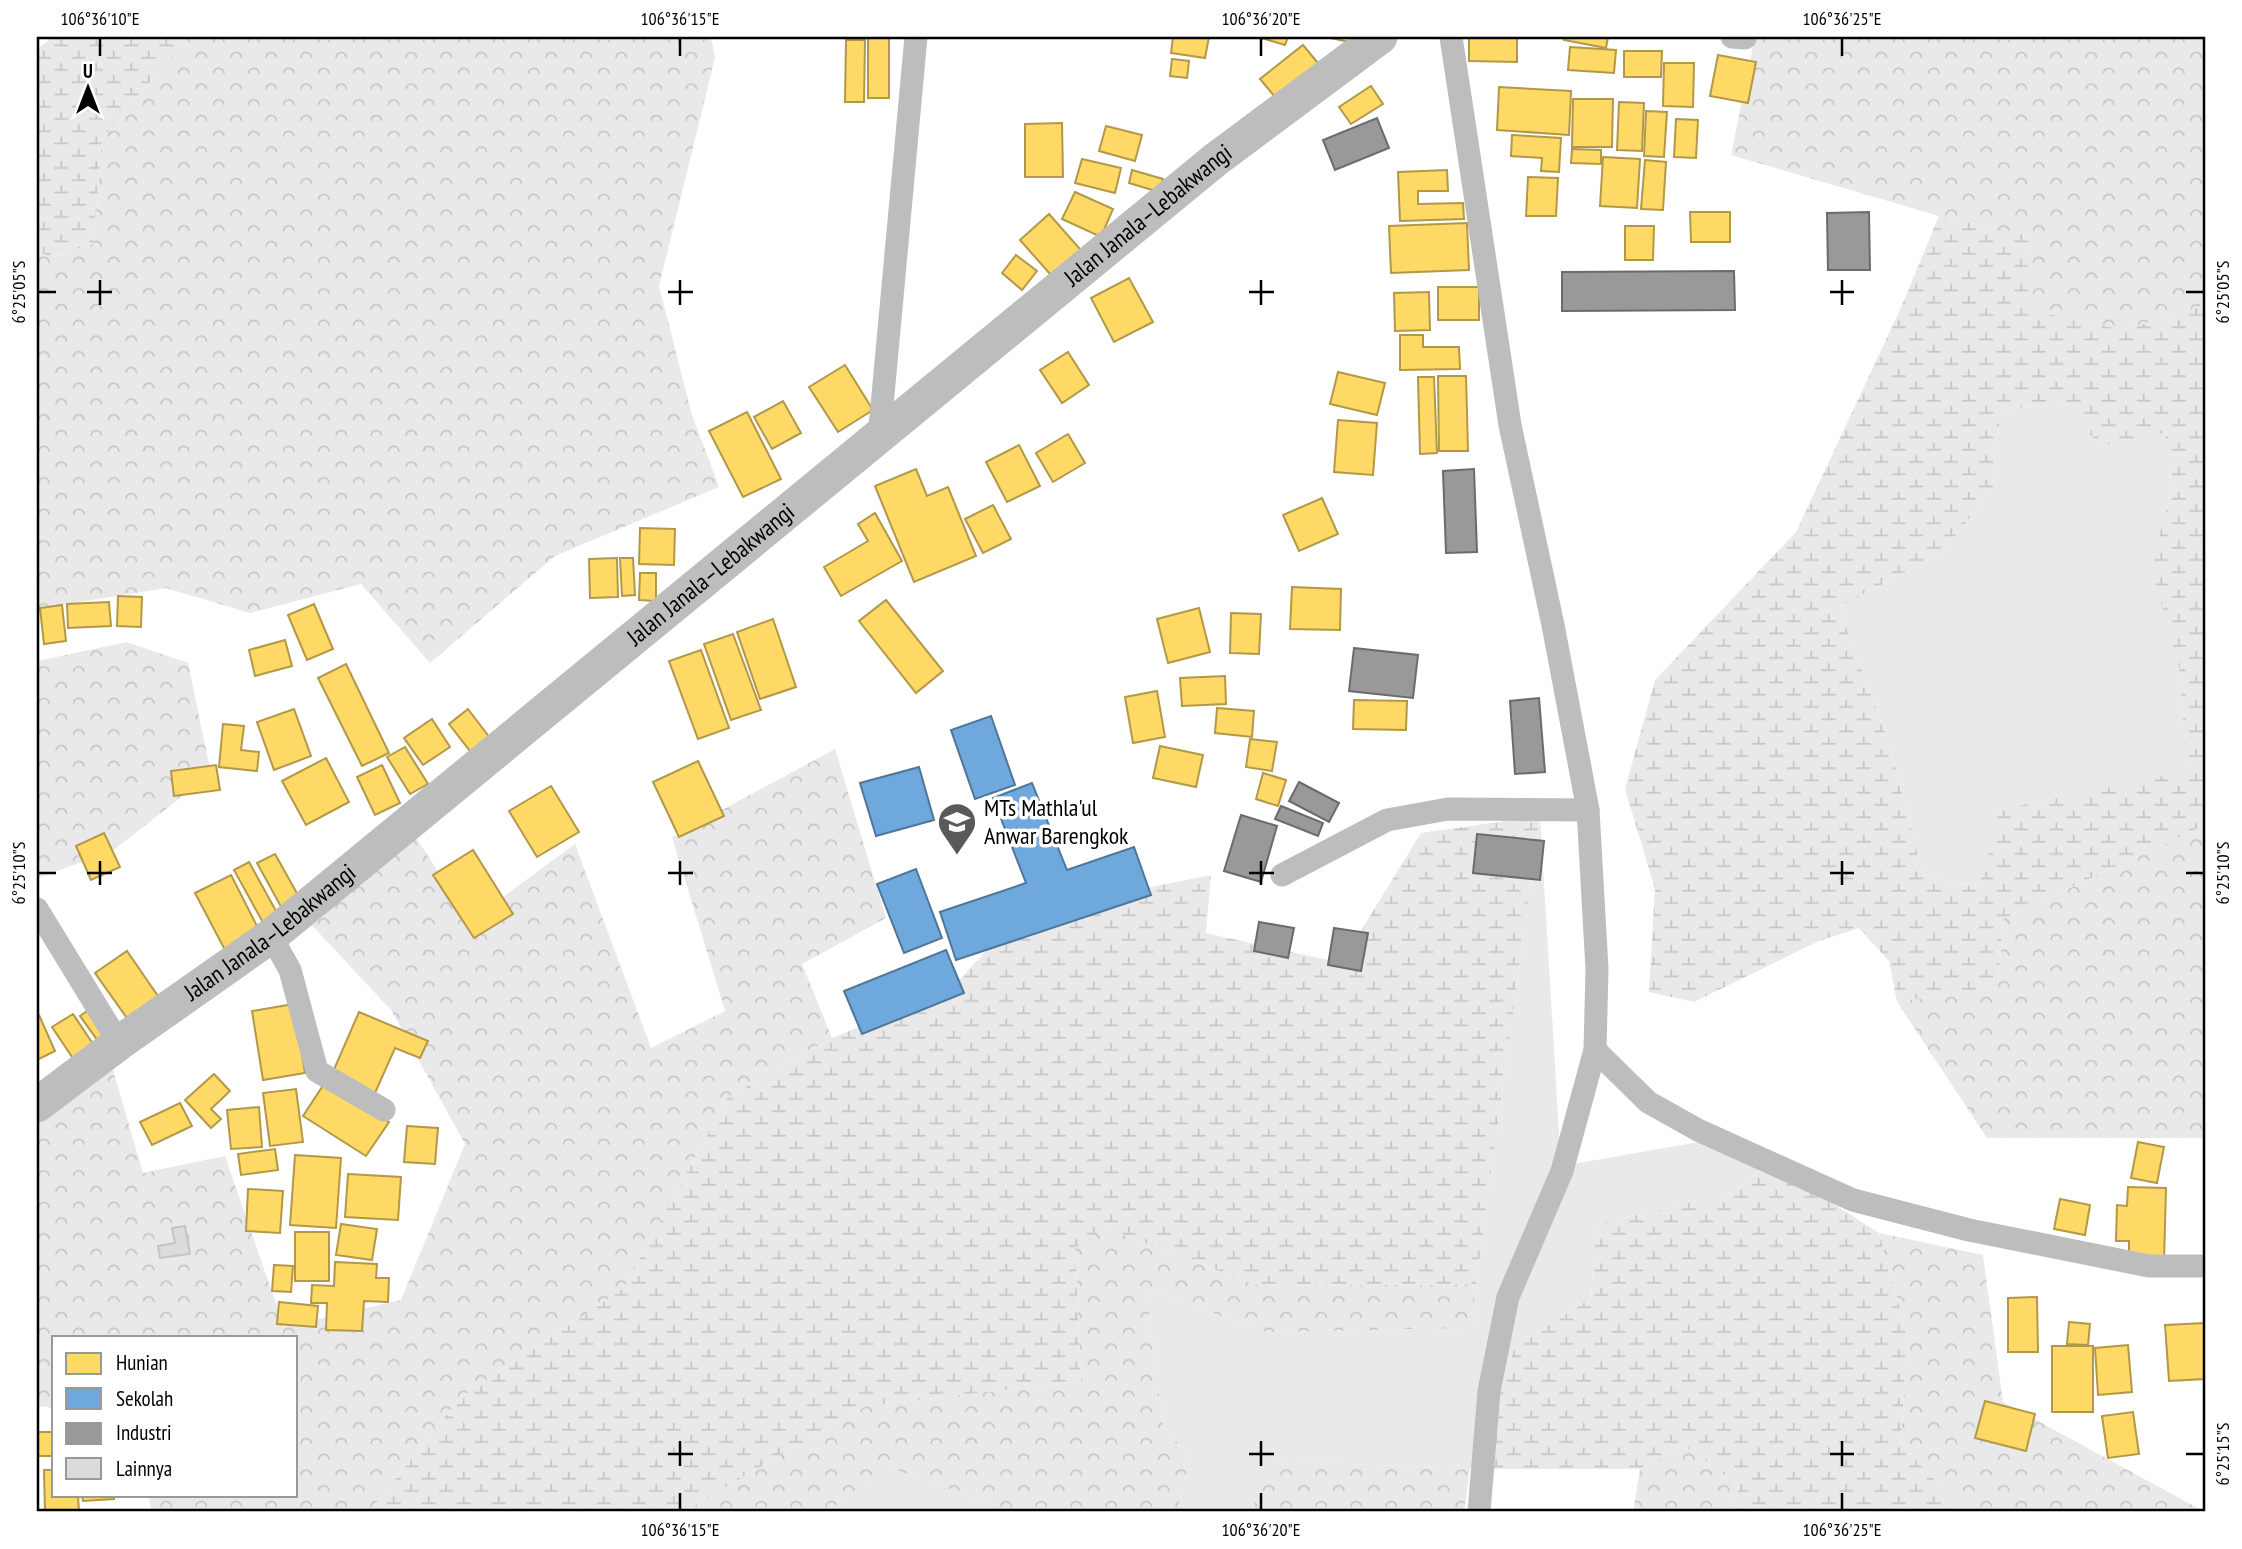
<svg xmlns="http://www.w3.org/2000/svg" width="2242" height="1549" font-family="'PT Sans Narrow',sans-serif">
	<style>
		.grass { fill: #e9e9e9 }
		.forest { fill: url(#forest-crowns) }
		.wetland { fill: url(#wetland-marsh); fill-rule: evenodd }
		.homes { fill: #ffd966; stroke: #b29847; stroke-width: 2 }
		.schools { fill: #6fa8dc; stroke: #4e769a; stroke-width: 2 }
		.industry { fill: #999; stroke: #6b6b6b; stroke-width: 2 }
		.building { fill: #dcdcdc; stroke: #c4c4c4; stroke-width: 2 }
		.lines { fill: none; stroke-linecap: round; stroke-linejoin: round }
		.minor { stroke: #bdbdbd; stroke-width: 23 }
		.primary { stroke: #bdbdbd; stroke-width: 35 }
		.ticks { fill: none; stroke: #000; stroke-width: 2.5 }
		.labels { text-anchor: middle; stroke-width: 7; stroke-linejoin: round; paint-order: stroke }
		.street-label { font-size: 24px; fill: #000; stroke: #fff }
		.poi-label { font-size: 24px; fill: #000; stroke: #fff; text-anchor: start }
		.neatline { fill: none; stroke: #000; stroke-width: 2.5 }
		.ticks-label { font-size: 18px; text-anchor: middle; fill: #000 }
	</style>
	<defs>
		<pattern id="forest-crowns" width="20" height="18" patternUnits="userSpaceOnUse" patternTransform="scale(1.75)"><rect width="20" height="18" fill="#e9e9e9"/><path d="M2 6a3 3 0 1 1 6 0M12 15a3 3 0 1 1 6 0" fill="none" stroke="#c6c6c6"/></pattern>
		<pattern id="wetland-marsh" width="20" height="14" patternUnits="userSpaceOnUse" patternTransform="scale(1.75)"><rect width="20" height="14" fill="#e9e9e9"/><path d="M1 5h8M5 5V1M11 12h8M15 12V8" fill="none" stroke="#c6c6c6"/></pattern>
	</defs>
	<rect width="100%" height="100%" fill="#fff"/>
	<g class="grass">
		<polygon points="2070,405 2099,446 2165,432 2171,492 2152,568 2179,667 2187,772 1999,810 1980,888 1923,875 1890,746 1839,607 1943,552 1993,487 2001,409"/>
		<polygon points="1540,816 1561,1166 1728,1137 1770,1163 1732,1193 1596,1224 1591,1298 1515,1347 1470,1469 1268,1461 1252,1512 1177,1512 1190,1458 1163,1425 1146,1288 1265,1332 1472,1328 1476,1284"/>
		<polygon points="890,1468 1014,1512 826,1512"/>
	</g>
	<g class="forest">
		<polygon points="188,37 711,37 715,58 659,286 692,415 719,487 555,556 430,663 361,584 250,613 166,588 37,609 37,251 53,257 93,244 102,139"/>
		<polygon points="1755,37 2205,37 2205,305 2123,330 2029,310 2031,236 1939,216 1731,155"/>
		<polygon points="127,642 188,663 211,774 111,852 37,878 37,661"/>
		<polygon points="835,749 886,918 802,964 832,1038 728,1097 623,1289 460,1398 369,1512 151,1512 149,1495 296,1495 296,1337 54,1337 54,1408 37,1406 37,1113 111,1063 143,1173 225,1156 284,1327 401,1300 465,1144 391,1010 305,918 415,836 470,921 575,844 651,1048 725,1011 672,837"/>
		<polygon points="2205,825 2205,1138 1987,1138 1897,1002 1998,987 2003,919"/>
		<polygon points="1105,1228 1259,1286 1476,1284 1472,1328 1265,1332 1146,1288 1163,1425 1190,1458 1177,1512 1014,1512 890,1468 826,1512 683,1512 866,1406 1081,1381 1075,1247"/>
		<polygon points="1879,1233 1983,1255 2003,1402 2205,1512 1983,1512 1955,1503 1901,1443 1907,1334"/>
		<polygon points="1683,1445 1739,1485 1733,1512 1633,1512 1640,1469"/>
		<polygon points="1267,1461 1470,1469 1464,1512 1252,1512"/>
	</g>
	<g class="wetland">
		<polygon points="48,37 188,37 102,139 93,244 52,257 37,251 37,49 48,41"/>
		<path d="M1939,216L2031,236L2030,310L2123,330L2205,305V825L2003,919L1998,987L1897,1002L1889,961L1859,928L1819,941L1694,1002L1649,992L1655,889L1625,789L1655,680L1796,532L1899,312ZM2069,405L2099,446L2165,433L2171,492L2151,568L2179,667L2187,771L1999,810L1979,888L1923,875L1890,746L1839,607L1943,552L1993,487L2001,409Z"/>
		<polygon points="1540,816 1476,1284 1259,1286 1105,1228 1075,1248 1081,1381 866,1406 683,1512 369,1512 460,1398 623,1289 728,1097 832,1038 950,990 1008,927 1147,888 1211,875 1206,933 1341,963 1421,833"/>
		<polygon points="1770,1163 1879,1233 1907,1334 1901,1443 1955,1503 1983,1512 1733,1512 1739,1485 1683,1445 1640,1469 1470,1469 1515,1347 1591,1298 1596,1224 1732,1193"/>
	</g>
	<g class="homes">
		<polygon points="1173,37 1209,37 1205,58 1171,53"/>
		<polygon points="1258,37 1288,37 1285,45"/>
		<polygon points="1326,37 1355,37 1354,43"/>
		<polygon points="1469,37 1517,37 1517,62 1469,61"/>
		<polygon points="1564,37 1608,37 1606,48 1564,40"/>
		<rect x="868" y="38" width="21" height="60"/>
		<polygon points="846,40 865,40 864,102 845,102"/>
		<polygon points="1303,45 1318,63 1275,97 1260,79"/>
		<polygon points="1570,47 1616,50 1614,73 1568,70"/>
		<polygon points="1624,51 1662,51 1661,77 1624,77"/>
		<polygon points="1718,55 1756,62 1748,103 1710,96"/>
		<polygon points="1172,59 1189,61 1187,78 1170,76"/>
		<polygon points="1664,63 1694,63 1693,107 1663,106"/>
		<polygon points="1371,86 1383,104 1351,124 1339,107"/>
		<polygon points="1499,87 1571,91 1569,135 1497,130"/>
		<polygon points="1573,99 1613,99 1612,147 1572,147"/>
		<polygon points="1619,102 1644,103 1642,151 1617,150"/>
		<polygon points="1646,111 1667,112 1664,157 1644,156"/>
		<polygon points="1676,119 1698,120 1696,158 1674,157"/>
		<polygon points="1062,123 1063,177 1025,177 1025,124"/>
		<polygon points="1106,126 1142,135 1135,161 1099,151"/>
		<polygon points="1512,135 1561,138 1559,172 1541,171 1542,158 1511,156"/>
		<polygon points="1572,149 1601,150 1601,164 1571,163"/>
		<polygon points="1603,157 1640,159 1637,208 1600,206"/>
		<polygon points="1082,159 1121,168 1115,193 1075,183"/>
		<polygon points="1645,160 1666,162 1663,210 1641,209"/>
		<polygon points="1132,170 1163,179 1159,192 1129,183"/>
		<polygon points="1447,170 1448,191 1418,191 1418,204 1463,203 1464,219 1400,221 1398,172"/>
		<polygon points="1528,177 1558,178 1556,216 1526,216"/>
		<polygon points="1075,192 1113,209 1101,237 1062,219"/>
		<polygon points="1690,212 1730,212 1730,242 1691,242"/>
		<polygon points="1049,214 1087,257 1058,283 1020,240"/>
		<polygon points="1467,223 1469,270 1391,273 1389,226"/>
		<polygon points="1625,226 1654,226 1653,260 1625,260"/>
		<polygon points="1016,255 1037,271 1022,290 1002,273"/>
		<polygon points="1129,278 1153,322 1114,342 1091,298"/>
		<rect x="1438" y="287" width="41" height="33"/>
		<polygon points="1429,292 1430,330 1395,331 1394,293"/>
		<polygon points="1400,335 1423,335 1423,347 1459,347 1460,369 1400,370"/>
		<polygon points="1068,352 1089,385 1062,403 1040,370"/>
		<polygon points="845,365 873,410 838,432 809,387"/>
		<polygon points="1338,372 1385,383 1377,415 1330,404"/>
		<polygon points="1438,376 1466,376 1468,451 1439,451"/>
		<polygon points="1418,377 1434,377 1437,453 1420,454"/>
		<polygon points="783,401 801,433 772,449 754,417"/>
		<polygon points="747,412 781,479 743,497 709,431"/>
		<polygon points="1338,420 1377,423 1373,475 1334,472"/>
		<polygon points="1068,434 1085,463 1053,482 1036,453"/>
		<polygon points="1019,445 1040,486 1007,502 986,462"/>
		<polygon points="916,469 927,496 948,487 976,556 914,582 875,486"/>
		<polygon points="1322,498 1338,534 1299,551 1283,515"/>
		<polygon points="993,505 1011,539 983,553 965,519"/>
		<polygon points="875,513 902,561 841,596 824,567 868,541 858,524"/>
		<polygon points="640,528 675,529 674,565 639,564"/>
		<polygon points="617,558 618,597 590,598 589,559"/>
		<polygon points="620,558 633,558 635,595 622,596"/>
		<polygon points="640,573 656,573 656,601 639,600"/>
		<polygon points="1292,587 1341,589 1340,630 1290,629"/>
		<polygon points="118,596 142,597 141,627 117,626"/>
		<polygon points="886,600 943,671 916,693 859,621"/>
		<polygon points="109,602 111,626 68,628 67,604"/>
		<polygon points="314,604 333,649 307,660 288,615"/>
		<polygon points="62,605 66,641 44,644 40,608"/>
		<polygon points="1199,608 1210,652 1168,663 1157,619"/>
		<polygon points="1231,613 1261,614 1259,654 1230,653"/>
		<polygon points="773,619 796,687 760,699 737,632"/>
		<polygon points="733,634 761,710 731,720 704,644"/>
		<polygon points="285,640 292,666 255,676 249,650"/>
		<polygon points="701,650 729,728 698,739 669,661"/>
		<polygon points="346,664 389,753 362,766 318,678"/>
		<polygon points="1225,676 1226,704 1182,706 1180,678"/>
		<polygon points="1157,691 1165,737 1133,743 1125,697"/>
		<polygon points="1354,700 1407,701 1406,730 1353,729"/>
		<polygon points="1217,708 1254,711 1252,737 1215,733"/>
		<polygon points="294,709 311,756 274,770 257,722"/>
		<polygon points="468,709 496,746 477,760 449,724"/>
		<polygon points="432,719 450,747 423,765 404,738"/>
		<polygon points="223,724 244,726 241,750 259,752 257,771 219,767"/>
		<polygon points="1250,739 1277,742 1272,771 1246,767"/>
		<polygon points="1160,746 1203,755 1196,787 1153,778"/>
		<polygon points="405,747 428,784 410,794 387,757"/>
		<polygon points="326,758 349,802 306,825 282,781"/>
		<polygon points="698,761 724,816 679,837 653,782"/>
		<polygon points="216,765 220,790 174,796 171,771"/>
		<polygon points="382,765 400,803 375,815 357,777"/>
		<polygon points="1263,773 1286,780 1278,806 1256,799"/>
		<polygon points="551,786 579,832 537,857 509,811"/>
		<polygon points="104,833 120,867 91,880 76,846"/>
		<polygon points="473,850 513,914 474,938 433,875"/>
		<polygon points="275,854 303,904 285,914 257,863"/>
		<polygon points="249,862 281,920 266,928 234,870"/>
		<polygon points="231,875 261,934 226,952 195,893"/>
		<polygon points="127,951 160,999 129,1021 95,973"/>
		<polygon points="294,1004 305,1073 263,1080 252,1011"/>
		<polygon points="93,1007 111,1032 98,1041 80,1016"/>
		<polygon points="359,1012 428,1041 420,1058 395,1048 375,1093 332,1074"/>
		<polygon points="73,1014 95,1047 74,1060 52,1027"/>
		<polygon points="39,1015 55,1051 37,1060 37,1016"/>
		<polygon points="214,1074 230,1091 211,1109 221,1119 211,1128 185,1100"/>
		<polygon points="326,1081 389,1122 366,1156 303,1116"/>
		<polygon points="296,1089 303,1142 270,1146 263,1093"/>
		<polygon points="180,1103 192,1126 152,1145 140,1122"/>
		<polygon points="259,1107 262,1147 231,1149 227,1110"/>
		<polygon points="407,1126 438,1128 435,1164 404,1162"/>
		<polygon points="2138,1142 2164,1147 2157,1183 2131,1178"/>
		<polygon points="275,1149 278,1170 241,1175 238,1154"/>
		<polygon points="295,1155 341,1158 336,1228 290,1225"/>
		<polygon points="348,1174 401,1177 398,1220 345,1217"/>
		<polygon points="2128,1187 2166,1188 2164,1262 2129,1261 2129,1241 2116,1241 2117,1205 2127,1206"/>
		<polygon points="248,1189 283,1191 280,1233 246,1231"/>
		<polygon points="2060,1199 2090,1205 2085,1235 2054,1229"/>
		<polygon points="341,1224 377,1229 372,1260 336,1255"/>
		<rect x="295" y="1232" width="34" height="49"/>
		<polygon points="335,1262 377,1264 376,1278 389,1278 388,1302 364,1301 362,1331 326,1330 327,1303 311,1303 312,1285 334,1286"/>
		<polygon points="274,1265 293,1266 291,1292 272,1291"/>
		<polygon points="2037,1297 2038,1352 2008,1352 2008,1298"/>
		<polygon points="279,1302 318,1306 316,1327 277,1324"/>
		<polygon points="2069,1322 2090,1324 2088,1345 2067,1344"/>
		<polygon points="2205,1323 2205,1379 2169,1381 2165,1325"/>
		<polygon points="2128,1345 2132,1392 2098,1395 2095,1348"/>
		<rect x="2052" y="1346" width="41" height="66"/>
		<polygon points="1985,1401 2035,1414 2026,1451 1975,1438"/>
		<polygon points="2133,1412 2139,1454 2108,1458 2102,1416"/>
		<rect x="37" y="1432" width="17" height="24"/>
		<polygon points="44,1470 54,1470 54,1495 78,1495 79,1512 45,1512"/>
		<polygon points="82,1495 114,1495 114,1499 83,1501"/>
	</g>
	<g class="schools">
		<polygon points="991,716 1015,785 975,799 951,730"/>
		<polygon points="919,767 934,820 876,836 860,783"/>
		<polygon points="1032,783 1067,870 1134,847 1151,895 956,960 940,912 1026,883 993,798"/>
		<polygon points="916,869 942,938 904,953 877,884"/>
		<polygon points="946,950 964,993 862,1034 844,991"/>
	</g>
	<g class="industry">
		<polygon points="1377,118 1389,148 1335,170 1323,140"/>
		<polygon points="1869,212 1870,270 1828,270 1827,213"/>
		<polygon points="1734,271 1735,310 1562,311 1562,272"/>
		<polygon points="1474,469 1477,552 1446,553 1443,471"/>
		<polygon points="1354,648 1418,655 1413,698 1349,691"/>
		<polygon points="1539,698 1545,772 1515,774 1510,701"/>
		<polygon points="1299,782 1339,803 1329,822 1289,801"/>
		<polygon points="1281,806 1323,823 1318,836 1275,819"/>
		<polygon points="1241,815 1277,826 1261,882 1224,871"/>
		<polygon points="1477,834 1544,841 1540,880 1473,873"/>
		<polygon points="1259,922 1294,928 1288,958 1254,951"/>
		<polygon points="1334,928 1368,933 1361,971 1328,965"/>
	</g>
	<polygon class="building" points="185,1226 190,1254 160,1258 158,1246 175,1243 172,1228"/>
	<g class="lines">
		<g class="minor">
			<polyline points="1451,37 1510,425 1553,625 1588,810 1597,969 1595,1050 1562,1171 1508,1297 1489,1391 1479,1512"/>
			<polyline points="1732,37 1745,38"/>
			<polyline points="879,438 916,37"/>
			<polyline points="1282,875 1387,820 1448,809 1588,810"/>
			<polyline points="37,909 119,1043"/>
			<polyline points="271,936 290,970 317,1071 384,1110"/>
			<polyline points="1595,1050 1648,1102 1698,1130 1853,1200 1969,1230 2149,1266 2205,1266"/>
		</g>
		<path class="primary" id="s1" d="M37,1105L119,1043L271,936L1215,160L1380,37"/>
	</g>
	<path class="ticks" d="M100,38V56M680,38V56M1261,38V56M1842,38V56M100,280V305M680,280V305M1261,280V305M1842,280V305M38,292H56M87,292H112M668,292H693M1249,292H1274M1830,292H1854M2186,292H2204M100,861V885M680,861V885M1261,861V885M1842,861V885M38,873H56M87,873H112M668,873H693M1249,873H1274M1830,873H1854M2186,873H2204M680,1441V1466M1261,1441V1466M1842,1441V1466M668,1454H693M1249,1454H1274M1830,1454H1854M2186,1454H2204M680,1493V1510M1261,1493V1510M1842,1493V1510"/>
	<defs>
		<g id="school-pin" transform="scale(2.0125)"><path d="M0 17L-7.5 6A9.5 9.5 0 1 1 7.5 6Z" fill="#595959" stroke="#fff"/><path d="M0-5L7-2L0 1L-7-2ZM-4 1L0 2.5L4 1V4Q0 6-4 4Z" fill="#fff"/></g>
	</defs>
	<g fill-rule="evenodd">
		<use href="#school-pin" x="957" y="822"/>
	</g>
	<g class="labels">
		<g class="street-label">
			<text dy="8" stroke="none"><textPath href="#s1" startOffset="1424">Jalan Janala–Lebakwangi</textPath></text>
			<text dy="8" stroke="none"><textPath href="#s1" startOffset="858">Jalan Janala–Lebakwangi</textPath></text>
			<text dy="8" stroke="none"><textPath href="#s1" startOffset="290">Jalan Janala–Lebakwangi</textPath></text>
		</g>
		<g class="poi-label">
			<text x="984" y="816">MTs Mathla'ul<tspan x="984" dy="28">Anwar Barengkok</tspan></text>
		</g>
	</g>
	<rect width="2242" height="1549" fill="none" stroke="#ffffff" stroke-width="77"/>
	<rect x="52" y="1336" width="245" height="161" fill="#ffffff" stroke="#999999" stroke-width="2"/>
	<rect x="66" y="1353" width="35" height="21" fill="#ffd966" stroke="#999999" stroke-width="2"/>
	<text x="116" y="1370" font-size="21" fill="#000000">Hunian</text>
	<rect x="66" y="1388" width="35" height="21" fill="#6fa8dc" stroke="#999999" stroke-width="2"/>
	<text x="116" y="1406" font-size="21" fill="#000000">Sekolah</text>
	<rect x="66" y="1423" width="35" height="21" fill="#999999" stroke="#999999" stroke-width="2"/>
	<text x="116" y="1440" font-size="21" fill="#000000">Industri</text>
	<rect x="66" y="1458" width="35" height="21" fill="#dcdcdc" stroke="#999999" stroke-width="2"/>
	<text x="116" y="1476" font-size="21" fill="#000000">Lainnya</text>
	<g transform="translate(88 88)" stroke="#ffffff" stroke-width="5" paint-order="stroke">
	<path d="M0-5L12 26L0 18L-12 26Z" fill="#000000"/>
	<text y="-10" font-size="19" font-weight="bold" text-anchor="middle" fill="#000000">U</text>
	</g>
	<rect x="38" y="38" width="2166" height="1472" class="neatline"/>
	<g class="ticks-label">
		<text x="100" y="25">106°36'10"E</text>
		<text x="680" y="25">106°36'15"E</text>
		<text x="1261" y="25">106°36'20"E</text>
		<text x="1842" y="25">106°36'25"E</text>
		<text transform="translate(19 292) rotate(-90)" y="6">6°25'05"S</text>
		<text transform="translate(2223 292) rotate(-90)" y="6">6°25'05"S</text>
		<text transform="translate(19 873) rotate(-90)" y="6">6°25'10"S</text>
		<text transform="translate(2223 873) rotate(-90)" y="6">6°25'10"S</text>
		<text transform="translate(2223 1454) rotate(-90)" y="6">6°25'15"S</text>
		<text x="680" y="1536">106°36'15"E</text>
		<text x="1261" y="1536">106°36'20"E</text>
		<text x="1842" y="1536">106°36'25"E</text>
	</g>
</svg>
